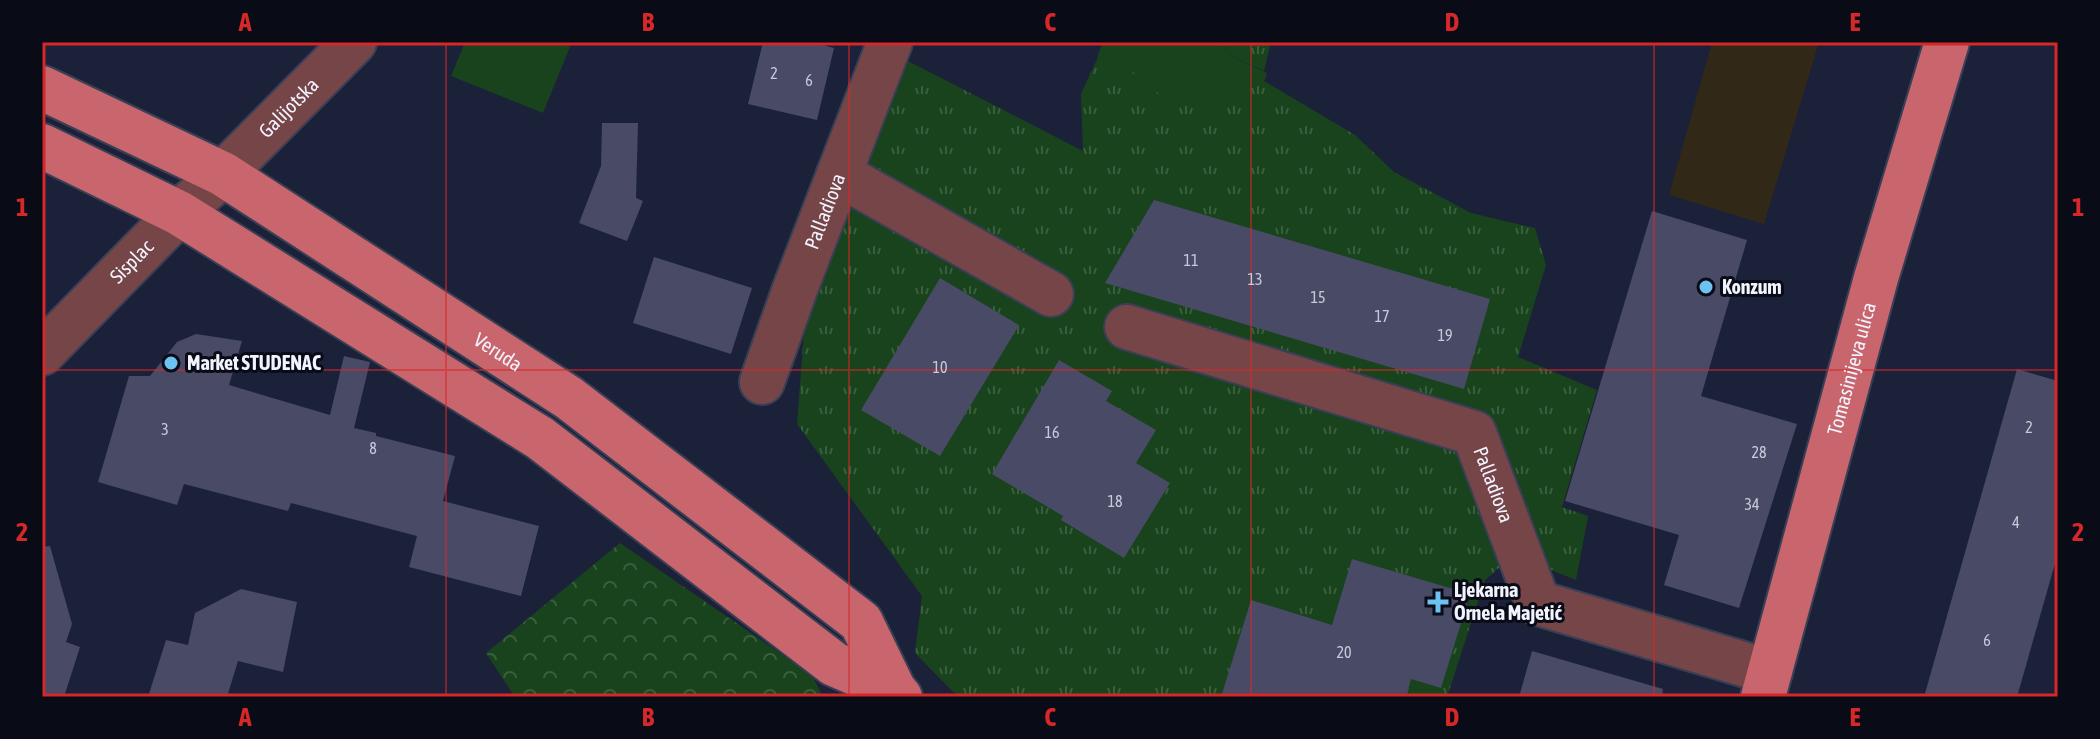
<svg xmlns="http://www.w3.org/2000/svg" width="2100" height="739" font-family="'Asap Condensed',sans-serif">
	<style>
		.commercial { fill: #312818 }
		.grass { fill: url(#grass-tufts) }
		.forest { fill: url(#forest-crowns) }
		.park { fill: #18431c }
		.building { fill: #494a66 }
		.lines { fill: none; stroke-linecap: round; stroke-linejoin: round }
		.minor-casing { stroke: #393f55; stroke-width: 48 }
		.major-casing { stroke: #393f55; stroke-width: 48 }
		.minor { stroke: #764548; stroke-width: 44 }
		.major { stroke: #c9656c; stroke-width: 44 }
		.grid { fill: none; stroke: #d62828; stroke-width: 2; stroke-opacity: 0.55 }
		.poi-dot { fill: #6cc3f2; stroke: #090b16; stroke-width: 3 }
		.labels { text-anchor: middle; stroke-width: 6; stroke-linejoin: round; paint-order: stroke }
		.number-label { font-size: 16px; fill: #c7cad8 }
		.street-label { font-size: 20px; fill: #f1f4fe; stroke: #090b16 }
		.poi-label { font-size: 20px; font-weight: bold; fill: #f1f4fe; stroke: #090b16; text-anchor: start }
		.neatline { fill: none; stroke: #d62828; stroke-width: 3 }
		.grid-label { font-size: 26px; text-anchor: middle; font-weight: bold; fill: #d62828 }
	</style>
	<defs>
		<pattern id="grass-tufts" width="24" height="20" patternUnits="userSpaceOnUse" patternTransform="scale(2)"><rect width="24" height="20" fill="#18431c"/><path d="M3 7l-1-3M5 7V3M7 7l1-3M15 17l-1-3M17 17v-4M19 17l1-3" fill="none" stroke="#3a5f3e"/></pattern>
		<pattern id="forest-crowns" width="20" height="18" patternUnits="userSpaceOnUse" patternTransform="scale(2)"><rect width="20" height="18" fill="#18431c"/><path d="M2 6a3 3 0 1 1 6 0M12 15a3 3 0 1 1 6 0" fill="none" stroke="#3a5f3e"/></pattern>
	</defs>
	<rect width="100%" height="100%" fill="#1b2139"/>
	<polygon class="commercial" points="1712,42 1819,42 1764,224 1669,195"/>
	<g class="grass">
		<polygon points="1105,42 1226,63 1264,81 1355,135 1394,172 1471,213 1535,228 1546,265 1518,357 1597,390 1562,507 1588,516 1576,580 1514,555 1485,580 1447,697 958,697 915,653 922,596 797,424 808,280 904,59 1083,151 1081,94"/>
		<polygon points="1221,42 1271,42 1264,71 1229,55"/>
	</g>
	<polygon class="forest" points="620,543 812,675 823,697 515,697 486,653"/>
	<g class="park">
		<polygon points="465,42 572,42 543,113 451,76"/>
		<path d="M1103,42H1221L1229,55L1267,73L1264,82C1248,83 1235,84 1221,92C1211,97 1203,104 1192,105C1161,107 1146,77 1122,65C1114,61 1105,59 1097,57Z"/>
	</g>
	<g class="building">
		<polygon points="763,42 811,42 834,48 817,120 748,104"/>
		<polygon points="602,123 638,123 636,198 643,201 627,241 579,223 601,166"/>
		<polygon points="1154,200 1490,299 1464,389 1105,283"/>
		<polygon points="1652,211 1747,240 1701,396 1797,424 1739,608 1664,585 1679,535 1565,501"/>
		<polygon points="654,257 752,288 731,354 633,323"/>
		<polygon points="940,278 1019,325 940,456 861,410"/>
		<polygon points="196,334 242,341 229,385 330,415 344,356 370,362 354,428 376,433 376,436 455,456 443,501 539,526 521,596 409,567 417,536 291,503 288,511 184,484 177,505 98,482 129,376 150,376 177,342"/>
		<polygon points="1059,360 1112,391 1106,401 1156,430 1136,463 1170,483 1124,558 1061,520 1063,516 992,474"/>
		<polygon points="2017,369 2058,381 2058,553 2017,697 1924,697"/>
		<polygon points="50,546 72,624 66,642 80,647 64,697 42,697 42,547"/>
		<polygon points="1352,559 1470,594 1441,688 1411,679 1406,697 1221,697 1251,600 1332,625"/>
		<polygon points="241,589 297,602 283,672 238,661 227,697 148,697 166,640 188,645 195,613"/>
		<polygon points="1532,651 1663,689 1662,697 1519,697"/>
	</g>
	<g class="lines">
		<g class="minor-casing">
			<g id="minor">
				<polyline points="839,174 1051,294"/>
				<path id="s1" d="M1127,327L1474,433L1538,603L1770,672"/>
				<path id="s2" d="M42,353L179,213L223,174L354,42"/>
				<path id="s3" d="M762,382L795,289L890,42"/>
			</g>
		</g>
		<g class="major-casing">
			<g id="major">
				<path id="s4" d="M42,88L223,174L569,398L861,622L894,690L900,697"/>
				<polyline points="42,146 179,213 540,438 834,664 894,690"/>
				<path id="s5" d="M1763,697L1876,278L1947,42"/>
			</g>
		</g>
		<use href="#minor" class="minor"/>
		<use href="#major" class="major"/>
	</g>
	<path class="grid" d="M446,42V697M849,42V697M1251,42V697M1654,42V697M42,370H2058"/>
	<g class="poi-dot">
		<circle cx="1706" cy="287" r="8"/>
		<circle cx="171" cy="363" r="8"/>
		<path d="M1434 590h8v8h8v8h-8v8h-8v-8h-8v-8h8z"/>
	</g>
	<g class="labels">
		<g class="number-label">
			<text x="774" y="79">2</text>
			<text x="809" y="86">6</text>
			<text x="1191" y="266">11</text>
			<text x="1255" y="285">13</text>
			<text x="1318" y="303">15</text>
			<text x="1382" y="322">17</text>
			<text x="1445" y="341">19</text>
			<text x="940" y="373">10</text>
			<text x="2029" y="433">2</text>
			<text x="165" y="435">3</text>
			<text x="1052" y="438">16</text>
			<text x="373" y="454">8</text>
			<text x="1759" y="458">28</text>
			<text x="1115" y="507">18</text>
			<text x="1752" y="510">34</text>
			<text x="2016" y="528">4</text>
			<text x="1987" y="646">6</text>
			<text x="1344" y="658">20</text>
		</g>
		<g class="street-label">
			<text dy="7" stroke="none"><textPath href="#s2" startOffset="348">Galijotska</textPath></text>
			<text dy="7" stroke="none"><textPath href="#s3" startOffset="182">Palladiova</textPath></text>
			<text dy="7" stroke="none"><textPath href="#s2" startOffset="128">Sisplac</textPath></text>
			<text dy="7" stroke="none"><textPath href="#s4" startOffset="528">Veruda</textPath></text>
			<text dy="7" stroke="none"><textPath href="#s5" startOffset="340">Tomasinijeva ulica</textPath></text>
			<text dy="7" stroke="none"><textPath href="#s1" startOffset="418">Palladiova</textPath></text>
		</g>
		<g class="poi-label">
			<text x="1722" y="294">Konzum</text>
			<text x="187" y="370">Market STUDENAC</text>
			<text x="1454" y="597">Ljekarna<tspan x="1454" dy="23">Ornela Majetić</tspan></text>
		</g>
	</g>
	<rect width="2100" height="739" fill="none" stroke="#090b16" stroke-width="88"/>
	<rect x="44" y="44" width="2012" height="651" class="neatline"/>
	<g class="grid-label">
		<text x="245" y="31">A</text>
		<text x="648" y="31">B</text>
		<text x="1050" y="31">C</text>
		<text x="1452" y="31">D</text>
		<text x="1855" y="31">E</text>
		<text x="22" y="216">1</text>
		<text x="2078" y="216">1</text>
		<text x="22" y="541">2</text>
		<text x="2078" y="541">2</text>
		<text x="245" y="726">A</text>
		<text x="648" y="726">B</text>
		<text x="1050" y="726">C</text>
		<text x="1452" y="726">D</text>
		<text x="1855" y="726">E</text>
	</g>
</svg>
